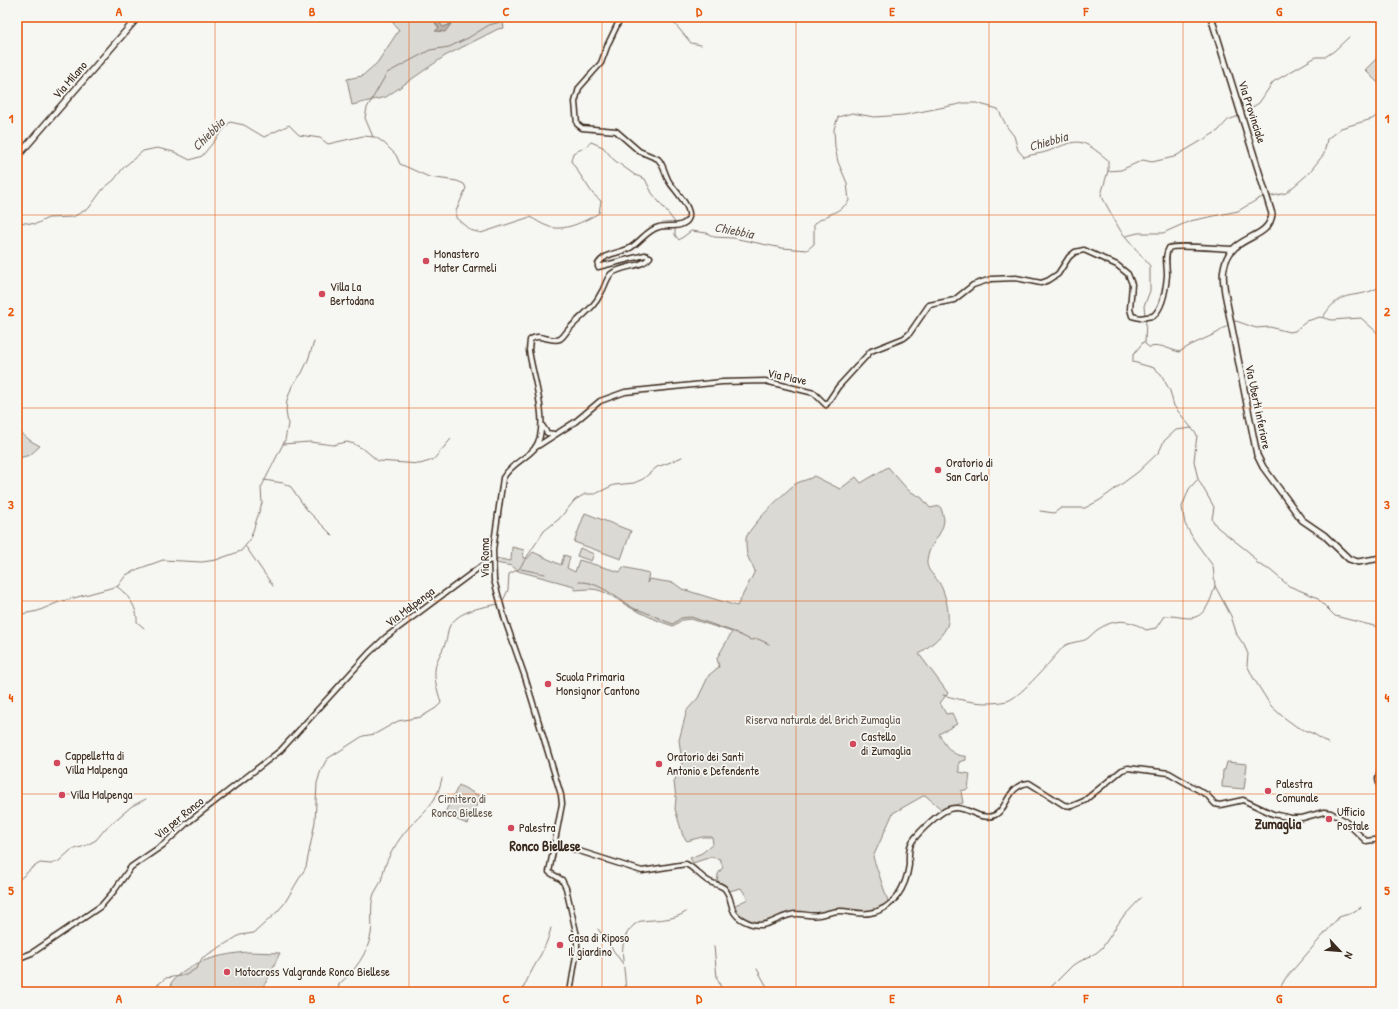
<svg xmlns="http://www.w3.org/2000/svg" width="1398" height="1009" font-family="'Patrick Hand',sans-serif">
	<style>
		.green { fill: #dad9d3; stroke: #8a8278 }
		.water { fill: #b6b0a9; stroke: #857a71 }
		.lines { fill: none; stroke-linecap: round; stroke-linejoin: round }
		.stream { stroke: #857a71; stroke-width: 1 }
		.minor-casing { stroke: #3b2a1e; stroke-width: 7 }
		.major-casing { stroke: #3b2a1e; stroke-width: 8 }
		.minor { stroke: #f6f6f2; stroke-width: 4 }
		.major { stroke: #f6f6f2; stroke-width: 5 }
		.grid { fill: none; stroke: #e8590c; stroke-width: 1; stroke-opacity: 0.55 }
		.poi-dot { fill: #d1495b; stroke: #f6f6f2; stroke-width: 1.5 }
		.labels { text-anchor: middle; stroke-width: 3.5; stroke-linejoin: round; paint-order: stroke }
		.street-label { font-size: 12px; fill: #3b2a1e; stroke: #f6f6f2 }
		.poi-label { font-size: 12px; fill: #3b2a1e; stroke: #f6f6f2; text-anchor: start }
		.park-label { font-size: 12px; fill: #63564b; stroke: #f6f6f2 }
		.water-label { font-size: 13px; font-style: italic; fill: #605248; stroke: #f6f6f2 }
		.quarter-label { font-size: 14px; font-weight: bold; fill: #3b2a1e; stroke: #f6f6f2 }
		.neatline { fill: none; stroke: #e8590c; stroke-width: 1.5 }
		.grid-label { font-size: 13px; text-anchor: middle; font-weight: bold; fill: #e8590c }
	</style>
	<rect width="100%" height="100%" fill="#f6f6f2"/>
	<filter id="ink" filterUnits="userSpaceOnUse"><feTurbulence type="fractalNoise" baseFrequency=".025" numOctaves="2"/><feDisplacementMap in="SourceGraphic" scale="8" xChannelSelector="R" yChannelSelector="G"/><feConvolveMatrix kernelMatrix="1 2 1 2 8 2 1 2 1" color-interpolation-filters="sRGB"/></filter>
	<g filter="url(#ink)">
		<g class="green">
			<polygon points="393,17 502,17 504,28 498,29 445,56 386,97 352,105 347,79 362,76 377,63 399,30 393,23"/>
			<polygon points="1381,54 1381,82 1379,84 1365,70"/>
			<polygon points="17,430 31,441 40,446 30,455 19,458 17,457"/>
			<path d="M888,467L908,490L922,498L930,508L940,506C942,511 944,517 944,521C942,536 928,546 927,560C926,570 933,574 938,581C945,590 952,618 946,628C941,638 928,647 919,654L948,693L940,703L946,714L952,713L957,724L939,734C945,745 952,757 966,756V760L959,762V772L970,774L968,789L961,791L963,803L941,809L925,795L893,813L873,857L889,904L874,911L860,913L838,909L818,915L788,913L763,924L755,923L739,914L733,906L748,899L741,888L729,891L724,885L717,883L718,874L723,867L720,859L711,857L693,863L690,858L702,853L713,844L712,837H702L687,841L683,836L675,809L676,798L674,782L682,763L679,740L687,710L698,698L709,675L719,667L717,658L732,632L691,619L682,620L673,626C659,622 646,615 633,609C619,602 606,589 590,589C585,589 579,590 574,590V586L518,571L512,566L495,563V558L511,561L512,547L524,550L523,558L527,559L533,552L561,565L564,555L570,557L567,568L575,572L579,560L620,572L623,567L649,573L647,583L649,579L674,583L682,589L737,606L755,571C753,565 748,560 747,554C746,550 746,544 746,539C745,531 788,488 797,483C803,480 809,480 814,476L840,489L856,477L861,483Z"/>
			<polygon points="585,513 631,531 621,559 574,542"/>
			<polygon points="580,548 594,554 591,561 577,556"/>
			<polygon points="1227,762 1247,764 1244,789 1222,787 1223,770 1225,770"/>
			<polygon points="459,785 481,797 467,824 444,814"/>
			<path d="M248,952L280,953C272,967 270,982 257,992H173L171,983C187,961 223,954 248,952Z"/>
		</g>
		<polygon class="water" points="440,17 445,20 440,23 443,27 449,25 449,20 454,20 445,32 435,31 439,28 435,23"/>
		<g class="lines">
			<g class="stream">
				<polyline points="669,17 691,43 701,45"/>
				<polyline points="1243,113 1259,103 1273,82 1316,57 1325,57 1334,51 1349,37"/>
				<polyline points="373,137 365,118 367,108 387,73 430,50 449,47 468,38 489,25 518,17"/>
				<polyline points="1108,171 1121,170 1143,160 1152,162 1174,157 1218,131 1228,120 1239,116"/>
				<polyline points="1268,197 1286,193 1308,174 1324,154 1327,139 1341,128 1372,119 1381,113"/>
				<path d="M17,222L36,224L48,218L73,217L89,208L103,189L114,180L124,167L143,151L157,148L174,152L190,160L202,156L230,122L244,125L264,137L289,125L299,135L320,138L328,144L363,136L375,137L383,142L396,155L400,164L429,177L457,181L464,184L466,188L456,211V218L470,230L481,233L530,217C536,220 541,224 547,226C563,233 585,221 599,213L601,201L593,194L571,161L573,153L584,148L591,142L603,147L614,160L635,175L645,179L652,193L674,221L675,225"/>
				<path d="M675,228V235L679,240L691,231L707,233L714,237L733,238L782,248L807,250L814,244V224C825,215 841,212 849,201L847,183L838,162L835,147L834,129L838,117L852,113L874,117L904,115L965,103H976L998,109L1007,127L1014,136L1018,150L1024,157C1032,154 1041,154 1049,151C1080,138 1081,138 1108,160V171L1101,195L1120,230L1150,266V291L1144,306L1145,315"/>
				<polyline points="1126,236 1138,233 1163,233 1190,221 1238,211 1260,198 1265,197"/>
				<path d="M1323,317C1343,285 1356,302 1381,286"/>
				<polyline points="1146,318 1145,344 1149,347 1161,346 1179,352 1191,345 1217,333 1230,324"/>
				<polyline points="1232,323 1236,321 1256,328 1270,327 1289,332 1295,331 1307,321 1320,317 1332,320 1361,318 1381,336"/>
				<polyline points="1144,341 1133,355 1133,362 1154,368 1161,374 1170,391 1174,406 1197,435 1194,461 1198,479 1214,507 1212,519 1217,527 1250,553 1258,564 1270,570 1289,586 1316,597 1335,616 1378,627 1381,630"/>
				<polyline points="283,444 310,442 333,445 347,442 354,444 365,450 378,461 420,464 433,460 451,439"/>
				<polyline points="673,461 682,457"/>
				<polyline points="264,480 283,483 291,487 307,510 333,536"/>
				<polyline points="1197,480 1189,489 1182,507 1185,524 1194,540 1213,566 1215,586 1231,616 1237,635 1244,645 1248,654 1247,665 1254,679 1271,706 1282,716 1297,727 1314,734 1329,744"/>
				<polyline points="1040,511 1054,513 1061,508 1085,508 1100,500 1138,472 1159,452 1164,441 1176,430 1192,428"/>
				<polyline points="246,547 273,586"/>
				<polyline points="521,569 545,574"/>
				<path d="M579,582C600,581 618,600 635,609C639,610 643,611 647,613C656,616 663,621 673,624L681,618L691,617L737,633"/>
				<path d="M116,586C127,593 138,608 137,622L144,628"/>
				<polyline points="502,603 508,590 509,574 519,569 544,531 559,519 575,500 585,494 595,494 614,485 634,483 643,479 657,467 671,462"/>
				<polyline points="17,615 38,611 59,602 118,586 126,575 138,569 163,560 202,562 216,560 241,551 250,540 262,503 261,488 285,440 288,424 286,411 287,400 292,386 302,373 308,360 314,342"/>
				<polyline points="738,634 751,640 758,639 769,644"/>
				<path d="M943,695C964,701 985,706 1007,701C1021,697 1053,658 1064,646C1071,642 1078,642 1085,640C1089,638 1093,633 1097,630C1115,618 1129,619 1146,630L1156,628L1164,616C1173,615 1181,618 1189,618C1206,618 1211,599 1215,586"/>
				<polyline points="17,878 20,879 32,868 40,863 51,864 59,861 71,850 85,846 96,840 106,828 132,806 146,799"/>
				<polyline points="598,929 623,964"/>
				<polyline points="714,946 717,978 723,992"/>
				<polyline points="757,969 770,992"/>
				<path d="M140,992L156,986L166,978L186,975L197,968L202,958L240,935L254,933L276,913L284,904L306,867L315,822L317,783L321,770L327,759L363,736L375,734L398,721L421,717L436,708L441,703C437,688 432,675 437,661C440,654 444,648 446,641C448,635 447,629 451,624C461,610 483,607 499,604"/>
				<path d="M338,992L339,984C354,972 368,953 371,934C373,922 370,909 373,897C374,892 379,886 381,881C383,876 383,871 385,866C390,852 402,834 413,823C429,807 437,801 442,778"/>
				<path d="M522,992C530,969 546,952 551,928"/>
				<path d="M625,992C628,970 613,943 634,925C637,923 639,921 642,921C658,919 672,921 686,912"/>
				<polyline points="1046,992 1073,965 1096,953 1102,948 1122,918 1141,898"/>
				<polyline points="1278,992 1285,979 1339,917 1355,912 1361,907"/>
			</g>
			<g class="minor-casing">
				<g id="minor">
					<polyline points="542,425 547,433 554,434"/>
					<path d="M536,447L575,422L600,401L625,392L722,382L765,381L814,393L826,405L838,387L871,351L904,338L909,334L929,305L954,300L973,285L991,279L1016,278L1041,283L1049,280L1058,274L1069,257L1075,252L1084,250L1117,265L1128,274L1132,284L1130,309L1132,316L1140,318L1153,316C1163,308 1166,288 1167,275C1167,265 1164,256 1169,248C1175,244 1222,249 1233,249"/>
					<polyline points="1381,767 1378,779 1381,793"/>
					<path d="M554,843L642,871L686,864C694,868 700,876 708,881C713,884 719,884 724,888C736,901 725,914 749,923C768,931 780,913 798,914C805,914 812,917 819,915C826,914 833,911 840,911C850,911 859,915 870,913C894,909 906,887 909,865C909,858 908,851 911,844C915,835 935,817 943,812C965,799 976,823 995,815C1008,809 1007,785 1029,783L1064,805L1072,806L1084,801L1122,770L1128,768L1169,773L1207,795L1215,804L1220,805L1243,800L1273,814L1291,818H1302L1324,812L1331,813L1344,820L1366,841L1381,839"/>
					<polyline points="17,959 32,953 101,906 114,891 131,867 163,845 186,824 281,750 369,653 386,637 488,561 493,560"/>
					<path d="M570,992L577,950V936L566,888L562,880L549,872L562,804L561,795L525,677L505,620L494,580L493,550L503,478C511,464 524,460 534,449C552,428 532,375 529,350L530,340C539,332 550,343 560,339C565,336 566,331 570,328C581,316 594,308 601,293C605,287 606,279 611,274C622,265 642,268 650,257L645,255L598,267V264C606,252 618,254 630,248C640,242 647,230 659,227C666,225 674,227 680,225C703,218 676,192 670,183C665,176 664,165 658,159L639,151L616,131L582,128L577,124L575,102L579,88L601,63L608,44L621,17"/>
				</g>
			</g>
			<g class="major-casing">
				<g id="major">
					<path d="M1211,17L1272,214C1269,242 1230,233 1224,268C1222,276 1224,285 1225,293L1257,455L1263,467L1302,520L1324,535L1349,559L1358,562L1381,558"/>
					<polyline points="17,157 138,17"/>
				</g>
			</g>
			<use href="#minor" class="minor"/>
			<use href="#major" class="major"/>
		</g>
	</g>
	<path class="grid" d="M215,17V992M409,17V992M602,17V992M796,17V992M989,17V992M1183,17V992M17,215H1381M17,408H1381M17,601H1381M17,794H1381"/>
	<g class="poi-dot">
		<circle cx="426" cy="261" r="4"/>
		<circle cx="322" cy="294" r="4"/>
		<circle cx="938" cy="470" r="4"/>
		<circle cx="548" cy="684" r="4"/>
		<circle cx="853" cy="744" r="4"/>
		<circle cx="57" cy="763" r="4"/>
		<circle cx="659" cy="764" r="4"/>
		<circle cx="1268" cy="791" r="4"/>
		<circle cx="62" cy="795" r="4"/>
		<circle cx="1329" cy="819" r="4"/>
		<circle cx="511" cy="828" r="4"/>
		<circle cx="560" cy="945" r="4"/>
		<circle cx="227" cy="972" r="4"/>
	</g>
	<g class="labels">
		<g class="street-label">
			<text transform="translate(70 80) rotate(-49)" y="4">Via Milano</text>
			<text transform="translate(1252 112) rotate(72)" y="4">Via Provinciale</text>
			<text transform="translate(787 377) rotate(12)" y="4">Via Piave</text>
			<text transform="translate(1258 407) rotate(78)" y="4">Via Uberti inferiore</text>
			<text transform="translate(485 558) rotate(-90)" y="4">Via Roma</text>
			<text transform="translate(410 607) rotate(-37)" y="4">Via Malpenga</text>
			<text transform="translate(179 818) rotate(-39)" y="4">Via per Ronco</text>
		</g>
		<g class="poi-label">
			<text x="434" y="258">Monastero<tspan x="434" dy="14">Mater Carmeli</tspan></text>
			<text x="330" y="291">Villa La<tspan x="330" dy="14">Bertodana</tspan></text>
			<text x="946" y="467">Oratorio di<tspan x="946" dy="14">San Carlo</tspan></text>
			<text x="556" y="681">Scuola Primaria<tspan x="556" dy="14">Monsignor Cantono</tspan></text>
			<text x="861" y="741">Castello<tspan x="861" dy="14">di Zumaglia</tspan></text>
			<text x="65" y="760">Cappelletta di<tspan x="65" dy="14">Villa Malpenga</tspan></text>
			<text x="667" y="761">Oratorio dei Santi<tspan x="667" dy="14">Antonio e Defendente</tspan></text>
			<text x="1276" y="788">Palestra<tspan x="1276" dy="14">Comunale</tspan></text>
			<text x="70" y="799">Villa Malpenga</text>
			<text x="1337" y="816">Ufficio<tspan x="1337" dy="14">Postale</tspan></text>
			<text x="519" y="832">Palestra</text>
			<text x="568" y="942">Casa di Riposo<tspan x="568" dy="14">Il giardino</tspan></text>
			<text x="235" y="976">Motocross Valgrande Ronco Biellese</text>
		</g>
		<g class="park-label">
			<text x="823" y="724">Riserva naturale del Brich Zumaglia</text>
			<text x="462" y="803">Cimitero di<tspan x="462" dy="14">Ronco Biellese</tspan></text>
		</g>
		<g class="water-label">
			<text transform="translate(208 134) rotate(-45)" y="5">Chiebbia</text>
			<text transform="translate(1048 141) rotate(-16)" y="5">Chiebbia</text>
			<text transform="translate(734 230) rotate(11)" y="5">Chiebbia</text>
		</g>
		<g class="quarter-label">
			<text x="1278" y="829">Zumaglia</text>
			<text x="545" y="851">Ronco Biellese</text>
		</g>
	</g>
	<rect width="1398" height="1009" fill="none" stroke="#f6f6f2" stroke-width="44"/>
	<g transform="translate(1340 951) rotate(116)" stroke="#f6f6f2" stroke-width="3" paint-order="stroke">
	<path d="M0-3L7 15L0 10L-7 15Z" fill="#3b2a1e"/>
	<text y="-6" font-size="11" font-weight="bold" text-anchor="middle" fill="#3b2a1e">N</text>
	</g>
	<rect x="22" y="22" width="1354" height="965" class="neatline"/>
	<g class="grid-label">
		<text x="119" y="16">A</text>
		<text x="312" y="16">B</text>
		<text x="506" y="16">C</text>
		<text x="699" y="16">D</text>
		<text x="892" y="16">E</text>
		<text x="1086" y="16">F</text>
		<text x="1279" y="16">G</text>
		<text x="11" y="123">1</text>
		<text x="1387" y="123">1</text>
		<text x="11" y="316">2</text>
		<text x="1387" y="316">2</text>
		<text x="11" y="509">3</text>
		<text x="1387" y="509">3</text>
		<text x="11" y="702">4</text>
		<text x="1387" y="702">4</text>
		<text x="11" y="895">5</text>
		<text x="1387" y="895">5</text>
		<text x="119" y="1003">A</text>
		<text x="312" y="1003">B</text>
		<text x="506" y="1003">C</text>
		<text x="699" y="1003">D</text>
		<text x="892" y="1003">E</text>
		<text x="1086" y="1003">F</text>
		<text x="1279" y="1003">G</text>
	</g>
</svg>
